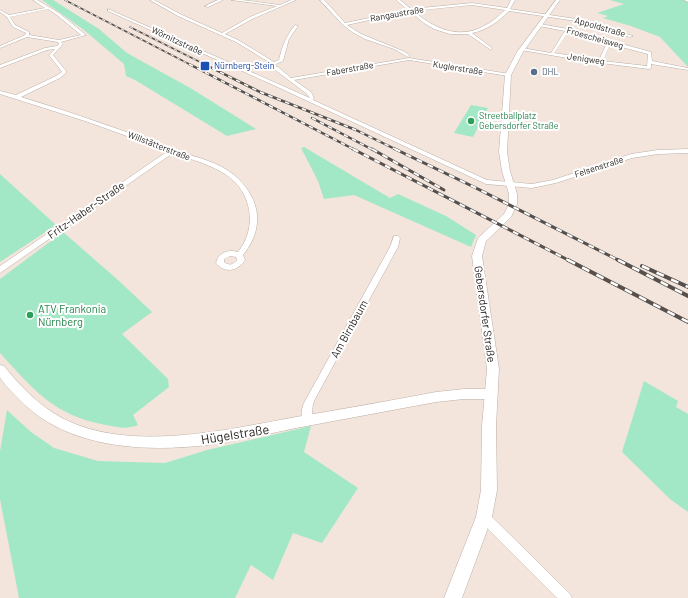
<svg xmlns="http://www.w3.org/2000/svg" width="688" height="598" font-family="Barlow,sans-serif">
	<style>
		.green { fill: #a2e8c7 }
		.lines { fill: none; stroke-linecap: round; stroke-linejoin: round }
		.minor-casing { stroke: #bcafa6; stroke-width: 1 }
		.tertiary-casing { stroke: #bcafa6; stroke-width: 1 }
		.secondary-casing { stroke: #bcafa6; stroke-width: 1 }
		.minor { fill: #fff; fill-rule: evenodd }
		.tertiary { fill: #fff; fill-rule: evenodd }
		.secondary { fill: #fff; fill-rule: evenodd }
		.rail-far3-casing { stroke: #564f4b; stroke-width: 1.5 }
		.rail-far2-casing { stroke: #564f4b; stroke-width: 2.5 }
		.rail-far1-casing { stroke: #564f4b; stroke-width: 3 }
		.rail-casing { stroke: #564f4b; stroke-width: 4 }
		.rail-far3 { stroke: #fff; stroke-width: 1; stroke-dasharray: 3.5; stroke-linecap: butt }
		.rail-far2 { stroke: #fff; stroke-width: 1.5; stroke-dasharray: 4.5; stroke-linecap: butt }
		.rail-far1 { stroke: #fff; stroke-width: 2; stroke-dasharray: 6; stroke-linecap: butt }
		.rail { stroke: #fff; stroke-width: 2.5; stroke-dasharray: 8; stroke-linecap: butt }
		.transit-dot { fill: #1a4fb4; stroke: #fff; stroke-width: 1.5 }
		.service-dot { fill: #5c6f8a; stroke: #fff; stroke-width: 1.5 }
		.leisure-dot { fill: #2e9e5b; stroke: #fff; stroke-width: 1.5 }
		.labels { text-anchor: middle; stroke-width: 4; stroke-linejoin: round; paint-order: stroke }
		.far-street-label { font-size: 9px; fill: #231e1b; stroke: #fff }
		.far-transit-label { font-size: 9px; fill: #164399; stroke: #fff; text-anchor: start }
		.far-service-label { font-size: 9px; fill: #4e5e75; stroke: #fff; text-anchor: start }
		.far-leisure-label { font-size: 9px; fill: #27864d; stroke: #fff; text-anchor: start }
		.street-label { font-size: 11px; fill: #231e1b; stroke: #fff }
		.leisure-label { font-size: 11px; fill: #27864d; stroke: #fff; text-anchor: start }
		.near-street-label { font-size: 13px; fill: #231e1b; stroke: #fff }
	</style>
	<rect width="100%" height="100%" fill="#f3e5dc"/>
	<g class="green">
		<polygon points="42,0 53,0 99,29 127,53 192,89 256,129 227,136 135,80 126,76 124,64 84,30"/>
		<polygon points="610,0 683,0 688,3 688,67 660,37 631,26 603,18 608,16 597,13 624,4"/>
		<polygon points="471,105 488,108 473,137 454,133"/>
		<polygon points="304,147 390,198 398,194 446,216 476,235 471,247 354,195 324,199 318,181 301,148"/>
		<polygon points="0,174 56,225 0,262"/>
		<path d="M63,232L118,280L152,312L122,334L168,379L169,387L133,415L138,425C126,430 118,427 106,425C54,416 33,389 0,353V279Z"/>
		<polygon points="644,381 678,401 676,407 688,414 688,512 670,499 622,452"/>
		<polygon points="7,410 31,432 54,448 98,461 165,463 207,450 311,426 304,452 358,488 322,543 293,533 273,580 251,565 235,598 19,598 0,499 0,451"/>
	</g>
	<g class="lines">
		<g class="minor-casing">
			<g id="minor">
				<path d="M33,0H37L59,13L86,35L61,42L63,44L53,55L66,71V73L60,78L21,97C74,113 127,132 179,151C197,158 219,162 234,175C261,198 265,228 243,255L245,260C238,271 225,274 216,263C218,253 228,249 238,252C258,227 252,191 225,174C209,164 190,159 173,153L0,273V266L168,151L88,122L0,94V91L16,95L56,76L62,72L49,55L55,49L47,50L0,68V65L45,48L57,46L59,44L58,42L27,37L0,48V46L25,35L26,33L13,27L7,17L0,12V10L9,15L45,8ZM48,9L57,15L81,35L59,40L29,35V32L15,25L10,17ZM230,256L236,257L237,260C233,265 229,266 224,262V259Z"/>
				<path d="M150,0H154L180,14L222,33L250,17L277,6L231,0H242L280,5L291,0H296L252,19L225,34L238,40L274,62L279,60C282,47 286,36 295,25L298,26L289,39L283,61L274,65L236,42L178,16Z"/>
				<polygon points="218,0 223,0 208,7 205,6"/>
				<path d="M320,0H324L327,3L345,23L408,10L396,0H400L411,9L472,3L507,8L511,0H515L510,9L576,19L633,36L630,37L576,21L509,11C498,22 487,30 472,33L492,48L491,50L468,34H450L434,29L424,23L410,11L347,25L361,34L403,51L409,55V57H408L394,49L365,39L352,32L342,24ZM472,5L505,10C474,41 446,38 413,11Z"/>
				<polygon points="684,0 688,0 688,2"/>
				<polygon points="108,9 310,98 307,94 274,69 274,67 278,67 291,78 409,58 510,74 510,76 508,76 409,60 294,80 311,92 314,98 313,100 487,180 532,184 553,180 631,154 658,150 688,149 688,153 658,154 632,158 556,183 532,188 486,184 271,84 108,11"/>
				<path d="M540,24L568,29L651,52L652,61L688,68V70L651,64V68L649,69L585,61L521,50L522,48L551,53L565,31L539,26ZM568,32L607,43L599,60L554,53ZM610,44L648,54L647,66L603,61Z"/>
				<path d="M394,236H398L400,238L398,247L315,399C310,410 314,415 311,424L307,426L303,424C301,419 301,409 304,403L390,247Z"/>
				<polygon points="484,511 488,513 570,594 572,598 557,598 480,521 478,517 480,513"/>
			</g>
		</g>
		<g class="tertiary-casing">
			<path id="tertiary" d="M0,365L4,366C21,387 38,405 62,418C129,453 225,430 296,417C343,409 389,401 436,392L464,389H491L495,391L496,394L495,397L491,399H464L436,402C389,411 343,419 296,428C267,434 237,441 207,445C148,452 73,449 26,406C21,401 2,383 0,377C0,374 0,368 0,365Z"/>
		</g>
		<g class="secondary-casing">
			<polygon id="secondary" points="556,0 560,0 523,52 511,75 507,152 510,171 517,194 517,204 511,217 486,241 482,256 499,369 496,426 497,490 492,517 462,598 444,598 476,517 481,490 482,426 487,369 472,256 478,238 504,214 509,204 509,194 502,171 499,152 505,75 517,52"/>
		</g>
		<use href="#minor" class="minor"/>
		<use href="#tertiary" class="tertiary"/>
		<use href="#secondary" class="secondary"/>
		<g class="rail-far3-casing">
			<g id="rail-far3">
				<polyline points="65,0 191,65"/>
				<polyline points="130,27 206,65"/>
			</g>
		</g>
		<g class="rail-far2-casing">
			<g id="rail-far2">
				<polyline points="189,64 355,150"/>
				<polyline points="204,64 264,94"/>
				<polyline points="260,92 356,130 397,150"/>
				<polyline points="312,118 373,150"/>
			</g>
		</g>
		<g class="rail-far1-casing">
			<g id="rail-far1">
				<polyline points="353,149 570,261"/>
				<polyline points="372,149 444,190"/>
				<polyline points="395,149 474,187 620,261"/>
			</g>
		</g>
		<g class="rail-casing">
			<g id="rail">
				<polyline points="568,260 688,322"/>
				<polyline points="618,260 688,296"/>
				<polyline points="642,266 688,287"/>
			</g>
		</g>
		<use href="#rail-far3" class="rail-far3"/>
		<use href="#rail-far2" class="rail-far2"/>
		<use href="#rail-far1" class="rail-far1"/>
		<use href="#rail" class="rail"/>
	</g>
	<rect class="transit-dot" x="200" y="61" width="10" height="10" rx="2"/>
	<circle class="service-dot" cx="534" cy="72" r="4"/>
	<g class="leisure-dot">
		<circle cx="471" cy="121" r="4"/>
		<circle cx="30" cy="315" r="4"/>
	</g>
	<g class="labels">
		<g class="far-street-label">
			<text transform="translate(397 14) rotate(-10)" y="3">Rangaustraße</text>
			<text transform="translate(600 27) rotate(16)" y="3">Appoldstraße</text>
			<text transform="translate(595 38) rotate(16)" y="3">Froescheisweg</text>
			<text transform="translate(177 41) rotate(25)" y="3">Wörnitzstraße</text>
			<text transform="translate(586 59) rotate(8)" y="3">Jenigweg</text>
			<text transform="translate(458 68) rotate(9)" y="3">Kuglerstraße</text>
			<text transform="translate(350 69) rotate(-10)" y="3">Faberstraße</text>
			<text transform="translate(159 146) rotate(21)" y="3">Willstätterstraße</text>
			<text transform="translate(599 167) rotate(-18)" y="3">Felsenstraße</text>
		</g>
		<g class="far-transit-label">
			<text x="214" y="69">Nürnberg-Stein</text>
		</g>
		<g class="far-service-label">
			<text x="542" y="75">DHL</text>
		</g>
		<g class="far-leisure-label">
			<text x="479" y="119">Streetballplatz<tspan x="479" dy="10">Gebersdorfer Straße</tspan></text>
		</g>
		<g class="street-label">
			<text transform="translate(86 210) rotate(-35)" y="4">Fritz-Haber-Straße</text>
			<text transform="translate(485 314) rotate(82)" y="4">Gebersdorfer Straße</text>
			<text transform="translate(349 329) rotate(-61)" y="4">Am Birnbaum</text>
		</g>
		<g class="leisure-label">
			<text x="38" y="313">ATV Frankonia<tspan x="38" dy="13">Nürnberg</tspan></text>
		</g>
		<g class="near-street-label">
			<text transform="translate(235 434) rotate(-9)" y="5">Hügelstraße</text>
		</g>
	</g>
</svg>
